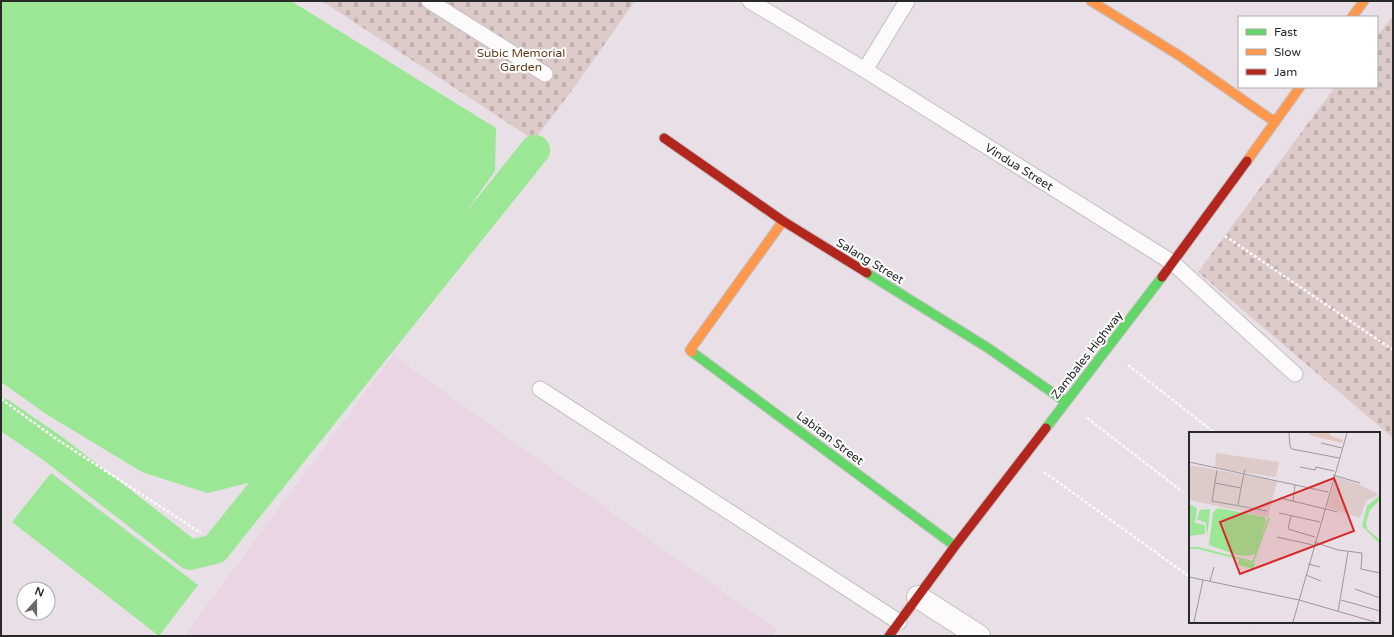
<svg xmlns="http://www.w3.org/2000/svg" width="1394" height="637" font-family="'Varela Round',sans-serif">
	<style>
		.education { fill: #ead5e4 }
		.cemetery { fill: url(#cemetery-stones) }
		.water { fill: #9ce795 }
		.lines { fill: none; stroke-linecap: round; stroke-linejoin: round }
		.canal { stroke: #9ce795; stroke-width: 30 }
		.lane-casing { stroke: #c2c1c2; stroke-width: 17 }
		.street-casing { stroke: #c2c1c2; stroke-width: 24 }
		.fast-casing { stroke: #c2c1c2; stroke-width: 11 }
		.slow-casing { stroke: #c2c1c2; stroke-width: 11 }
		.jam-casing { stroke: #c2c1c2; stroke-width: 11 }
		.path { stroke: #fcfafb; stroke-width: 2.5; stroke-dasharray: 3 2; stroke-linecap: butt }
		.lane { stroke: #fcfafb; stroke-width: 15 }
		.street { stroke: #fcfafb; stroke-width: 22 }
		.fast { stroke: #63d668; stroke-width: 9 }
		.slow { stroke: #ff974d; stroke-width: 9 }
		.jam { stroke: #b3261e; stroke-width: 9 }
		.labels { text-anchor: middle; stroke-width: 4; stroke-linejoin: round; paint-order: stroke }
		.park-label { font-size: 12px; fill: #643c1c; stroke: #fff }
		.street-label { font-size: 12px; fill: #292929; stroke: #fff }
		.inset-river { fill: none; stroke: #9ce795; stroke-width: 2 }
		.inset-road { fill: none; stroke: #9c979a; stroke-width: 1 }
		.view { fill: #d62828; fill-opacity: 0.15; stroke: #d62828; stroke-width: 2 }
		.inset-edge { fill: none; stroke: #292929; stroke-width: 2 }
	</style>
	<defs>
		<pattern id="cemetery-stones" width="16" height="16" patternUnits="userSpaceOnUse"><rect width="16" height="16" fill="#ddcbca"/><path d="M2 7V4a2 2 0 0 1 4 0v3zM10 15v-3a2 2 0 0 1 4 0v3z" fill="#beaeae"/></pattern>
	</defs>
	<rect width="100%" height="100%" fill="#e8e0e6"/>
	<polygon class="education" points="393,355 686,566 777,629 772,636 184,636"/>
	<g class="cemetery">
		<polygon points="322,1 635,1 573,89 534,140"/>
		<polygon points="1393,16 1393,438 1198,272 1335,87 1377,87 1377,36"/>
	</g>
	<g class="water">
		<polygon points="1,1 291,1 496,128 495,171 408,294 253,482 207,493 142,472 46,414 1,382"/>
		<polygon points="51,473 198,585 159,636 12,522"/>
	</g>
	<g class="lines">
		<polyline class="canal" points="1,413 52,448 190,555 215,549 535,150"/>
		<g class="lane-casing">
			<g id="lane">
				<polyline points="429,1 545,74"/>
				<polyline points="750,1 865,70 1173,263 1295,374"/>
				<polyline points="865,70 907,1"/>
				<polyline points="540,389 899,622"/>
			</g>
		</g>
		<g class="street-casing">
			<polyline id="street" points="918,597 979,636"/>
		</g>
		<g class="fast-casing">
			<g id="fast">
				<polyline points="867,273 988,348 1066,402"/>
				<polyline points="692,352 955,546"/>
				<polyline points="1046,428 1162,277"/>
			</g>
		</g>
		<g class="slow-casing">
			<g id="slow">
				<polyline points="1091,1 1180,56 1275,122"/>
				<polyline points="1352,17 1364,1"/>
				<polyline points="1247,161 1300,87"/>
				<polyline points="692,352 690,350 783,221"/>
			</g>
		</g>
		<g class="jam-casing">
			<g id="jam">
				<polyline points="664,138 783,221 867,273"/>
				<polyline points="1162,277 1247,161"/>
				<polyline points="889,636 955,546 1046,428"/>
			</g>
		</g>
		<g class="path">
			<polyline points="1225,236 1393,350"/>
			<polyline points="1128,365 1215,433"/>
			<polyline points="1,399 58,440 201,533"/>
			<polyline points="1087,418 1183,492"/>
			<polyline points="1044,472 1190,577"/>
			<polyline points="1253,622 1257,625"/>
		</g>
		<use href="#lane" class="lane"/>
		<use href="#street" class="street"/>
		<use href="#fast" class="fast"/>
		<use href="#slow" class="slow"/>
		<use href="#jam" class="jam"/>
	</g>
	<g class="labels">
		<g class="park-label">
			<text x="521" y="57">Subic Memorial<tspan x="521" dy="14">Garden</tspan></text>
		</g>
		<g class="street-label">
			<text transform="translate(1019 167) rotate(32)" y="4">Vindua Street</text>
			<text transform="translate(870 261) rotate(31)" y="4">Salang Street</text>
			<text transform="translate(1087 355) rotate(-52)" y="4">Zambales Highway</text>
			<text transform="translate(830 438) rotate(37)" y="4">Labitan Street</text>
		</g>
	</g>
	<g transform="translate(1189 432)">
		<rect width="191" height="191" fill="#e8e0e6"/>
		<path d="M121,1H141L140,3L154,8L153,11L120,3Z" fill="#e4c5bc"/>
		<path d="M27,21L90,30L87,45L26,36ZM0,33L88,49L79,85L0,68ZM147,45L167,51L189,62L191,60V62L177,69L171,86L138,75Z" fill="#ddcbca"/>
		<path d="M191,63V68L181,78L177,90L178,97L191,108V112L173,94L178,74ZM0,72L8,76L6,91L16,93V102L0,104ZM29,76L76,85L77,89L67,122L58,124L48,123L20,113L24,80ZM21,77L20,90L18,103L17,91L8,87L11,78ZM50,127L66,132L64,137L49,133Z" fill="#9ce795"/>
		<path class="inset-river" d="M0,116H9L64,130L80,86"/>
		<path class="inset-road" d="M100,1L101,14L103,17L150,26M132,11L153,16M0,30L139,60M111,35L126,38L127,35L145,39M28,38L23,69L78,79M144,43L171,51M26,51L52,56L56,37M91,66L149,80M104,69L106,53M49,73L52,56M90,81L131,90M102,84L99,97L126,105M88,105L124,113M125,110L149,118L173,121L172,137L191,141M119,132L131,135M117,143L132,149M0,145L110,168L186,190M21,149L25,135M166,157L191,166M152,168L191,179M149,180L159,120M5,190L14,148M104,190L158,1"/>
		<path class="view" d="M145,46L165,99L51,142L31,90Z"/>
		<rect width="191" height="191" class="inset-edge"/>
	</g>
	<rect width="1394" height="637" fill="none" stroke="#292929" stroke-width="4"/>
	<rect x="1238" y="16" width="140" height="72" fill="#ffffff" stroke="#a9a9a9"/>
	<rect x="1246" y="29" width="20" height="6" fill="#63d668" stroke="#a9a9a9"/>
	<text x="1274" y="36" font-size="12" fill="#292929">Fast</text>
	<rect x="1246" y="49" width="20" height="6" fill="#ff974d" stroke="#a9a9a9"/>
	<text x="1274" y="56" font-size="12" fill="#292929">Slow</text>
	<rect x="1246" y="69" width="20" height="6" fill="#b3261e" stroke="#a9a9a9"/>
	<text x="1274" y="76" font-size="12" fill="#292929">Jam</text>
	<g transform="translate(36 601) rotate(21)"><circle r="19" fill="#ffffff" stroke="#a9a9a9"/>
	<path d="M0-3L7 15L0 10L-7 15Z" fill="#6c696b"/>
	<text y="-6" font-size="11" font-weight="bold" text-anchor="middle" fill="#292929">N</text>
	</g>
</svg>
